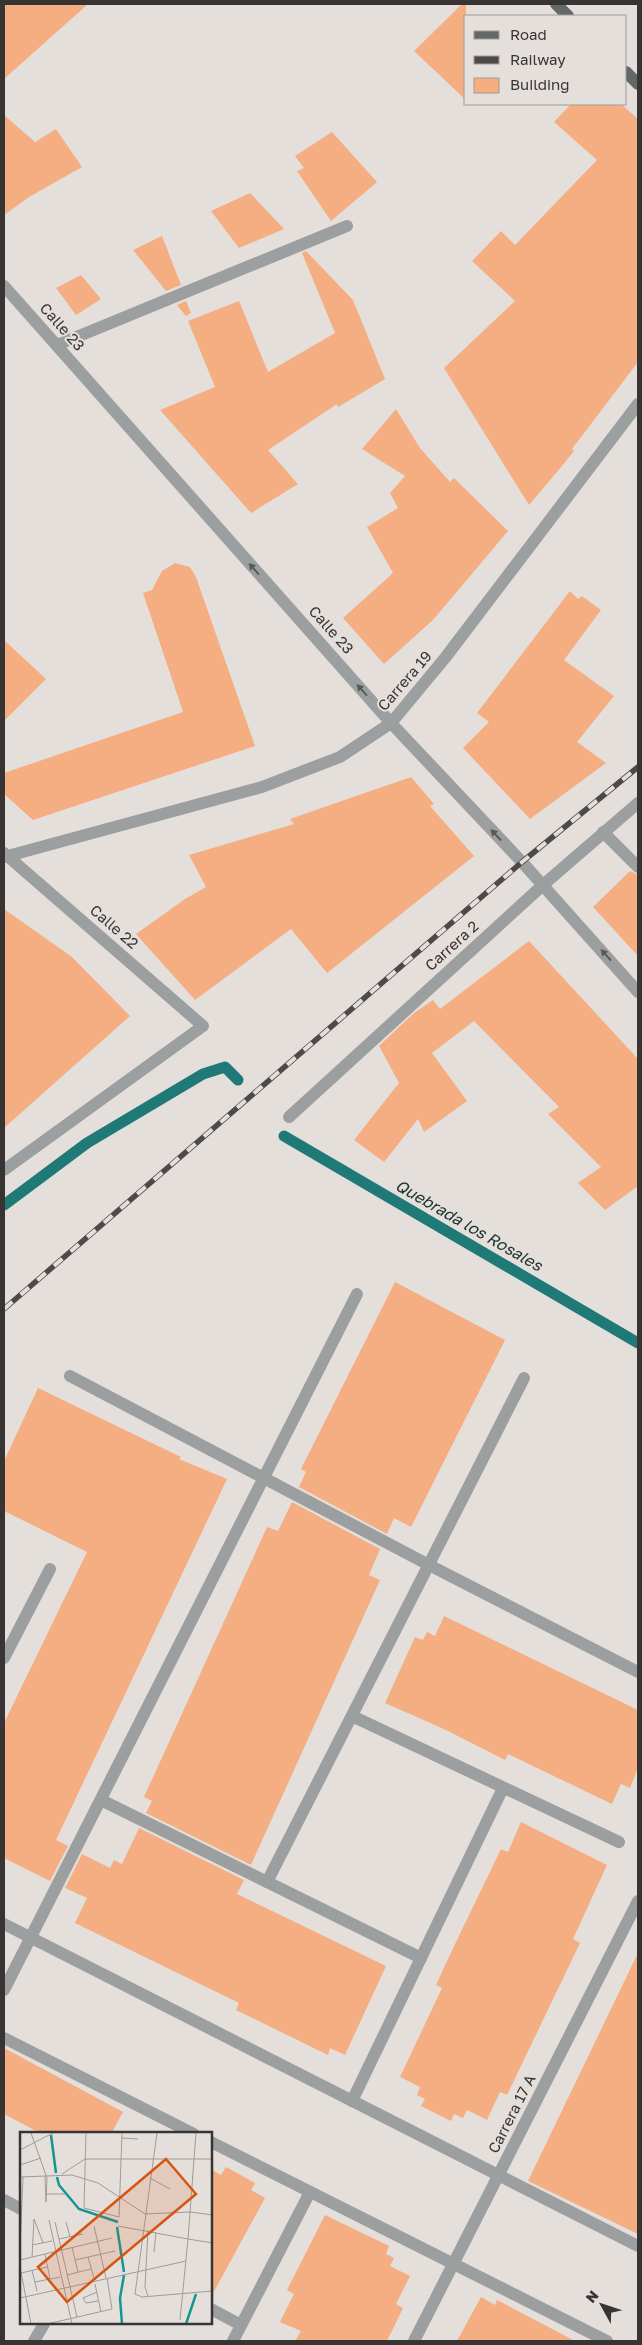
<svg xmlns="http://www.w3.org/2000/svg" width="642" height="2345" font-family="'Golos Text',sans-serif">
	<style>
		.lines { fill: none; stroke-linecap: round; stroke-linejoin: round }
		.stream { stroke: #1e7977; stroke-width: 11 }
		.building { fill: #f4ae81 }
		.minor { stroke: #9c9f9f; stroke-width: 12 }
		.major { stroke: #636968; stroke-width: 12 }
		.rail-casing { stroke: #4e4a49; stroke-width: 5.5 }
		.rail { stroke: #e5dfdb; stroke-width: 4; stroke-dasharray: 11; stroke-linecap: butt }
		.oneway { fill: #5a5959 }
		.labels { text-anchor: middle; stroke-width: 4; stroke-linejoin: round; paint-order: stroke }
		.street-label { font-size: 15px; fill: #373433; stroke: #e5dfdb }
		.water-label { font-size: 16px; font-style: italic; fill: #1a3332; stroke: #e5dfdb }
		.inset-river { fill: none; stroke: #149794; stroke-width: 2.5 }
		.inset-road { fill: none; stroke: #9f9b98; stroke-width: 1 }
		.view { fill: #d65510; fill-opacity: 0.15; stroke: #d65510; stroke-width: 2.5 }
		.inset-edge { fill: none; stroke: #373433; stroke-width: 2.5 }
	</style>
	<rect width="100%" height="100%" fill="#e5dfdb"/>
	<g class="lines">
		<g class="stream">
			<polyline points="284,1136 638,1343"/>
			<polyline points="4,1205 87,1143 203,1074 225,1067 238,1080"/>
		</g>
	</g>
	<g class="building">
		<polygon points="4,4 88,4 4,79"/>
		<polygon points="462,4 466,4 466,100 414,51"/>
		<polygon points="571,104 621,104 638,119 638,362 572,449 574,451 562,466 529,505 444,368 515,301 472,261 501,231 515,245 597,160 554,122"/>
		<polygon points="4,115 35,142 56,129 82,167 29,197 4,215"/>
		<polygon points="332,132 377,182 331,221 297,171 304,168 295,156"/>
		<polygon points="250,193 284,229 239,248 211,211"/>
		<polygon points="162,236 181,285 166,291 133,250"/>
		<polygon points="306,251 353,300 385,379 338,407 337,404 268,450 298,484 251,513 160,410 215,387 188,321 239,301 268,372 335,333 302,253"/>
		<polygon points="81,275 101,299 76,315 56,288"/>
		<polygon points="186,301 191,313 186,316 177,305"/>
		<polygon points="396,409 420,448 450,482 454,478 508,531 433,620 384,664 343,618 393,573 367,527 398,508 390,493 405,476 362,449"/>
		<polygon points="175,563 190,567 196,577 255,746 33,820 4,794 4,773 183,712 143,593 152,590 162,571"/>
		<polygon points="570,591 578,599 582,596 601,610 564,660 614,696 577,742 606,763 530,819 463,748 489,722 477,713"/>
		<polygon points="4,640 46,679 4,721"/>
		<polygon points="411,777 434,804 430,806 474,856 327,973 291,929 195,1000 136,934 185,899 206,887 189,855 294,824 290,819"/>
		<polygon points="630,871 638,875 638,956 593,907"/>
		<polygon points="4,909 72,957 130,1016 4,1128"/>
		<polygon points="529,941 638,1059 638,1186 605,1210 578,1183 601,1167 548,1114 559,1107 474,1021 432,1053 467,1101 424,1132 418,1119 384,1162 354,1140 399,1083 379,1046 414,1013 433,1000 440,1009"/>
		<polygon points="395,1282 505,1340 411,1527 394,1518 387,1534 299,1487 306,1472 301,1469"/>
		<polygon points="38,1388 181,1457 179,1459 227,1479 56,1840 68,1846 50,1881 4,1858 4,1723 87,1552 4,1511 4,1461"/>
		<polygon points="292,1502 380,1549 369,1575 380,1580 251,1865 146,1813 152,1801 144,1797 267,1527 278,1531"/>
		<polygon points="444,1616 638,1710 638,1768 630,1788 621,1784 612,1804 508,1754 505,1760 446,1730 385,1703 415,1637 423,1640 427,1632 435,1636"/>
		<polygon points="521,1822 607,1865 573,1939 580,1943 507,2095 500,2092 487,2120 467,2110 463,2118 454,2114 451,2121 421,2106 425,2099 417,2095 420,2087 400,2077 442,1988 436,1985 456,1942 501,1849 508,1852"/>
		<polygon points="139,1828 244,1880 237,1894 386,1966 345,2055 330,2048 328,2055 236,2010 239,2003 75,1923 87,1898 65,1888 82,1854 110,1868 114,1860 122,1864"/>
		<polygon points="638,1953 638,2234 528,2181"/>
		<polygon points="4,2048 123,2112 111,2134 42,2134 4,2114"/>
		<polygon points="226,2167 255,2183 251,2190 265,2198 211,2297 211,2169 221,2175"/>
		<polygon points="325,2215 389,2246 386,2254 394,2258 390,2266 410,2276 396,2304 403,2308 387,2341 295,2341 301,2331 280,2322 294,2294 287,2290"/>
		<polygon points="481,2297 495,2305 497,2300 575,2341 457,2341"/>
	</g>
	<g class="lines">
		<g class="minor">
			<polyline points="4,286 391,723 522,862 638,992"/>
			<polyline points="57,345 347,226"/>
			<polyline points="603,832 638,867"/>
			<polyline points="4,853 203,1026 4,1170"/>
			<polyline points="4,857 262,787 340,757 391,723 445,658 638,404"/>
			<polyline points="289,1117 543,885 638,803"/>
			<polyline points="70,1376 429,1565 638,1672"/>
			<polyline points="4,1658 50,1569"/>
			<polyline points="352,1716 619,1842"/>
			<polyline points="101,1800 421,1958"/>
			<polyline points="267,1882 524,1378"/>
			<polyline points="4,1924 638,2246"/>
			<polyline points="4,1990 357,1294"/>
			<polyline points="4,2038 194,2134"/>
			<polyline points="352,2101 503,1788"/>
			<polyline points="211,2142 607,2341"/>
			<polyline points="4,2200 21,2209"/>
			<polyline points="211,2309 241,2325"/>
			<polyline points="34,2341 44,2324"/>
			<polyline points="233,2341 310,2192"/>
			<polyline points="414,2341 638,1901"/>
		</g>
		<g class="major">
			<polyline points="556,4 568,16"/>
			<polyline points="626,72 638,84"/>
		</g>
		<g class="rail-casing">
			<polyline id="rail" points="4,1309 522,862 638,767"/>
		</g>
		<use href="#rail" class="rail"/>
	</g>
	<defs><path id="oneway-solid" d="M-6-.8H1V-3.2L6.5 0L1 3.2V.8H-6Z" transform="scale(1.25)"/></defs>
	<g class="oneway">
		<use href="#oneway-solid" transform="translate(254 569) rotate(-132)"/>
		<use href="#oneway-solid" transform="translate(362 690) rotate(-132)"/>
		<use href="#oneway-solid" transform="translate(496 835) rotate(-133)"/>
		<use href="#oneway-solid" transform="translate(606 955) rotate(-132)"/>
	</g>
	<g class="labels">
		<g class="street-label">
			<text transform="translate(62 327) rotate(48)" y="5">Calle 23</text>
			<text transform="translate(331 630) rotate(48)" y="5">Calle 23</text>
			<text transform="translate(405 681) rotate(-49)" y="5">Carrera 19</text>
			<text transform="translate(114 927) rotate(41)" y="5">Calle 22</text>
			<text transform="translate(452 946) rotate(-42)" y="5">Carrera 2</text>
			<text transform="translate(512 2114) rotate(-63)" y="5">Carrera 17 A</text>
		</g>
		<g class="water-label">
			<text transform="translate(469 1225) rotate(30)" y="6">Quebrada los Rosales</text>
		</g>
	</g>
	<g transform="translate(20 2132)">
		<rect width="192" height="192" fill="#e5dfdb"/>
		<path class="inset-river" d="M31,3L36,41M37,45L39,53L59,77L98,90M97,95L104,140M102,192L100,166L104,143M166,192L176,162"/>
		<path class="inset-road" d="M11,1L27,46L26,70L25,44M66,1L64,76L99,85L102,1M137,1L115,162L122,165L193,159M176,1L168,107L193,111M102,6L118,7M0,18L33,1M0,33L21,26M42,42L65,27H193M0,45L52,43L78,51L125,82L170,80L193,83M130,46L150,57M26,62H45M29,88L52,192M35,90L57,185M46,90L50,105M74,94L86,146M98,94L168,107L160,188M39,107L63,102M12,113L32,109M52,115L58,140M0,116L3,45M134,120L136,100M25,122L30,147M12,125L14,87L23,111M68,125L74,146M0,128L92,106M55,128L95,119M0,135L11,192M12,138L17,159M1,141L27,135M47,143L71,137M15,150L40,145M75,152L81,180M77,160L63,166L66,171L78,169M128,164L125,155L128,98M0,166L166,129M27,192L92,177L87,146M191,192L193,163"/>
		<path class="view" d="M146,27L176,62L47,170L18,135Z"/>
		<rect width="192" height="192" class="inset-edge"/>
	</g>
	<rect width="642" height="2345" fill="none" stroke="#373433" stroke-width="10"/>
	<rect x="464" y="15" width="162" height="90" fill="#e5dfdb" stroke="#9f9b98"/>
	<rect x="474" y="31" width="25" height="8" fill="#636968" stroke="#9f9b98"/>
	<text x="510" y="40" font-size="15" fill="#373433">Road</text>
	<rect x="474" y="56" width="25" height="8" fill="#4e4a49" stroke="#9f9b98"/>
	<text x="510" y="65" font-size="15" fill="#373433">Railway</text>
	<rect x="474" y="78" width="25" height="15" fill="#f4ae81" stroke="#9f9b98"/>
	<text x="510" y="90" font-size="15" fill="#373433">Building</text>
	<g transform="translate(602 2305) rotate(310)" stroke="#e5dfdb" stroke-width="4" paint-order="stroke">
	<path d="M0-4L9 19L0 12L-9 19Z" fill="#373433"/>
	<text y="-8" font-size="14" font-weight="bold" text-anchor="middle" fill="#373433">N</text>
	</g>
</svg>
